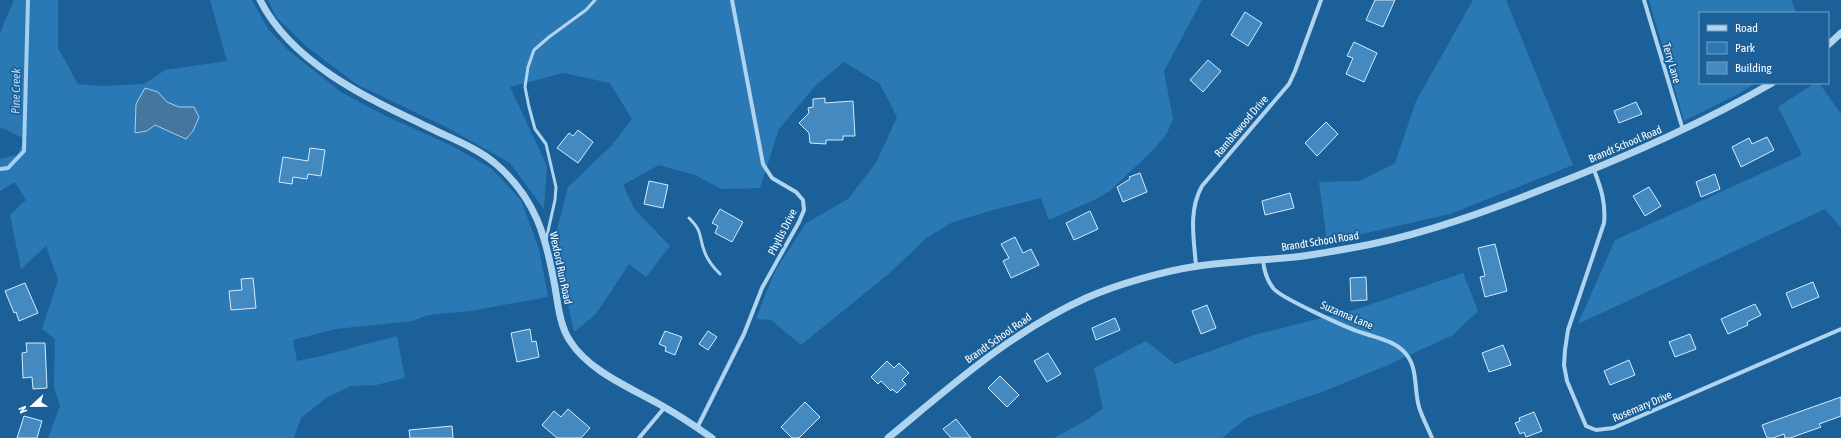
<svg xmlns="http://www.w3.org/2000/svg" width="1841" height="438" font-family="'Asap Condensed',sans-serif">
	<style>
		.green { fill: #2b79b4 }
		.water { fill: #45769d; stroke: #a2d1f2 }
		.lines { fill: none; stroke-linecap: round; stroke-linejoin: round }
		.stream { stroke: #a2d1f2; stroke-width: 4 }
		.building { fill: #4489bf; stroke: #d6ebfb }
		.service { stroke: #afd4f0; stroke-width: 3 }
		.minor { stroke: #afd4f0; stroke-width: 4 }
		.tertiary { stroke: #afd4f0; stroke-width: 7 }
		.labels { text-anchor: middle; stroke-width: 3.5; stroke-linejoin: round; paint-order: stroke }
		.street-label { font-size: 11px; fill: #fff; stroke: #1b6098 }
		.water-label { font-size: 12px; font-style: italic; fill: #bcdef7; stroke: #1b6098 }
	</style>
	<rect width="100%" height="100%" fill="#1b6098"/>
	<g class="green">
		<path d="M14,0H58V48L78,84L102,86L144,84L165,70L227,61L210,0H252L268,29L289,51L341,92L384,115L450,145L491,168L521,200L539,249L548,297L470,311L428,315L413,321L336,329L293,340L297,361C331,355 363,344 397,336L405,378L376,385L351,386L326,398L301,418L294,438H48L60,406L54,387L55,339L42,329L58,280L46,246L21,269L10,215L26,200L15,182L0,191V159L17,155L25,139L5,129L0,128V33Z"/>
		<polygon points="268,0 1202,0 1164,71 1173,119 1167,133 1155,148 1110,191 1094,200 1049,220 1041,198 989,211 951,223 925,239 891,272 801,345 771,320 756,319 774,273 806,223 848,199 876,163 897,117 880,84 844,62 816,85 779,129 760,188 721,189 695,175 659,165 623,185 635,210 670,246 646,277 629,264 596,314 574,332 554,241 568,187 612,145 632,119 610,83 563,73 510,87 547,166 544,209 510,163 448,128 358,85 307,47 276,17"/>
		<polygon points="1473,0 1506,0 1573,165 1450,214 1327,242 1319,182 1360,181 1395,163 1416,101"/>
		<polygon points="1649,0 1791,0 1797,13 1700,13 1700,83 1756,83 1740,93 1684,121"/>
		<polygon points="1815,83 1819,83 1841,114 1841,228 1825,209 1578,324 1615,240 1802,155 1778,107"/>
		<polygon points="1463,273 1478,311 1453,335 1388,365 1327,390 1247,418 1222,438 1054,438 1085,421 1103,409 1094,368 1146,341 1175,364 1254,335 1357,309"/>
	</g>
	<polygon class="water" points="145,88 158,92 167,102 179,107 194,107 199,117 193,131 186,139 155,125 147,131 135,133 136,104"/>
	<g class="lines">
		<polyline class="stream" points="0,169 8,168 24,151 28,0"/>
	</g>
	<g class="building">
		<polygon points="1375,0 1395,0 1383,27 1366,20"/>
		<polygon points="1245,12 1262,23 1248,46 1231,35"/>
		<polygon points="1354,42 1377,53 1364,82 1346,74 1353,58 1347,56"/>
		<polygon points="1208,60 1221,71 1203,92 1190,80"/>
		<polygon points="825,98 825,103 853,101 855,136 843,136 843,140 826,140 826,144 810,143 809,133 799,123 809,113 808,108 813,107 813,99"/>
		<polygon points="1636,102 1642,114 1619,123 1614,111"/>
		<polygon points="1326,122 1338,134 1317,156 1305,143"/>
		<polygon points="578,130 593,142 578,163 557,148 569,133 573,136"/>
		<polygon points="1767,137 1774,150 1741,167 1732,147 1749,138 1752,144"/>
		<polygon points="310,148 325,150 321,176 308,174 307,179 293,177 292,184 279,182 283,157 308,161"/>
		<polygon points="1140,173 1147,192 1123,202 1117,187 1130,179 1129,177"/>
		<polygon points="1715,174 1720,189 1701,197 1696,182"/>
		<polygon points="649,181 668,185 663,208 644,204"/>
		<polygon points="1649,187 1661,206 1645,216 1633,196"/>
		<polygon points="1290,193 1294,208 1265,215 1262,201"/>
		<polygon points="720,209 743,222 732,242 715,233 718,226 712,223"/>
		<polygon points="1090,211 1098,229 1074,240 1066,223"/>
		<polygon points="1015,237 1023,253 1031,249 1039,265 1011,278 1003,261 1009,258 1001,244"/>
		<polygon points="1495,244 1507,291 1485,297 1480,277 1485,276 1478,248"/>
		<polygon points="1366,277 1367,300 1351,301 1350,278"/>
		<polygon points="253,278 256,308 231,310 229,291 242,290 241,279"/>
		<polygon points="1813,282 1819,297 1792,308 1786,293"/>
		<polygon points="25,283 38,313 19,321 16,312 14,313 5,291"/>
		<polygon points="1755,304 1761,315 1747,322 1748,325 1728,334 1721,319"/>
		<polygon points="1207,305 1216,328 1201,334 1192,311"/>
		<polygon points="1115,318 1120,330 1096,340 1092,328"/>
		<polygon points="530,329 532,342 536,341 539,357 517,362 511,333"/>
		<polygon points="665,331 682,337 675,355 665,351 666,347 659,344"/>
		<polygon points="708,331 717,337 708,350 699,344"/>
		<polygon points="1690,334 1696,349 1675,357 1669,342"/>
		<polygon points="26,343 45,343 47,388 33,389 32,377 23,378 22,353 27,352"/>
		<polygon points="1503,345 1511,365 1489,372 1482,353"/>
		<polygon points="1048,353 1061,374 1047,382 1034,361"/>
		<polygon points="1629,360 1635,375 1610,385 1604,371"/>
		<polygon points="887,361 894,368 899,363 909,373 902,380 906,384 897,393 892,389 891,391 881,381 878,384 871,377"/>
		<polygon points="1000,376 1019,395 1007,407 988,388"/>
		<polygon points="1841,397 1841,416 1819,424 1821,427 1790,438 1785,438 1784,434 1773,438 1767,438 1762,425"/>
		<polygon points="805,402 820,417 799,438 792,438 781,427"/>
		<polygon points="568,409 590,428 581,438 557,438 542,425 554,411 561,417"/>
		<polygon points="1534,412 1542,431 1526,437 1524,432 1520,434 1515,423 1520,421 1519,418"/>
		<polygon points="24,416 42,421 37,438 17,438"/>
		<polygon points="956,419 971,438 951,438 943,429"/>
		<polygon points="452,426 453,438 410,438 409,430"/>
	</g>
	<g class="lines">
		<g class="service">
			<path d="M689,218C704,233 698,236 705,253C708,261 714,268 720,274"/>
			<polyline points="546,240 555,200 556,187 546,144 535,129 529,107 525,87 528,67 534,50 549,37 586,10 595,0"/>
		</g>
		<g class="minor">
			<polyline points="1644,0 1683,130"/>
			<path d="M1594,170C1601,188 1606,203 1604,223L1568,330L1565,350L1564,365L1567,381L1586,426L1596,430L1613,428L1841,329"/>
			<path d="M1263,260C1264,271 1266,279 1273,288C1279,297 1349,329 1363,333C1377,338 1396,341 1406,354C1418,368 1414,390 1419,407C1422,417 1428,428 1432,438"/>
			<path d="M1196,266C1194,239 1188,211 1202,186L1289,84L1295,71L1321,0"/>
			<polyline points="697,428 744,334 762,288 799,222 804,210 803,200 796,192 772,178 763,164 732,0"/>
			<polyline points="639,438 665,407"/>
		</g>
		<g class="tertiary">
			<path d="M260,0C292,64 369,99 430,128C452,139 478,148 497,165C536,199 546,237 555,287C558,305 560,326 570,341C589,371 629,387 659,404C677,414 695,426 712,438"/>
			<polyline points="1828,45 1841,33"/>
			<path d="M888,438C951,386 1011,332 1086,298C1118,284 1164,271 1198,266C1230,262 1263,260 1295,257C1321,254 1346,249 1372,244C1429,232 1484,212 1538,191C1619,160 1698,126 1772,83"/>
		</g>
	</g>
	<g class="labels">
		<g class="street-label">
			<text transform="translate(1672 63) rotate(74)" y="4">Terry Lane</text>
			<text transform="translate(1241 126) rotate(-50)" y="4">Ramblewood Drive</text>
			<text transform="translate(1625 144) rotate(-23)" y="4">Brandt School Road</text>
			<text transform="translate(782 232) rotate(-63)" y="4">Phyllis Drive</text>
			<text transform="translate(1320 241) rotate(-9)" y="4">Brandt School Road</text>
			<text transform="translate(561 268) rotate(78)" y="4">Wexford Run Road</text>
			<text transform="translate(1347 315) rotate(23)" y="4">Suzanna Lane</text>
			<text transform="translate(998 338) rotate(-35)" y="4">Brandt School Road</text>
			<text transform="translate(1642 406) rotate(-23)" y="4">Rosemary Drive</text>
		</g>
		<g class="water-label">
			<text transform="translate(16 91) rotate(-89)" y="4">Pine Creek</text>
		</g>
	</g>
	<rect x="1699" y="12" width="130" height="72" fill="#1b6098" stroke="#76a0c1"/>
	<rect x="1707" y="25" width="20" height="6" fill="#afd4f0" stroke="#76a0c1"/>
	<text x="1735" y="32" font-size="12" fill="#ffffff">Road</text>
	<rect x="1707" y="42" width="20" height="12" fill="#2b79b4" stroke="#76a0c1"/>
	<text x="1735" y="52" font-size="12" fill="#ffffff">Park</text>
	<rect x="1707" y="62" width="20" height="12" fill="#4489bf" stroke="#76a0c1"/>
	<text x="1735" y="72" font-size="12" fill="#ffffff">Building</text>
	<g transform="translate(32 406) rotate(248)" stroke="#1b6098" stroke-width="3" paint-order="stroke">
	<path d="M0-3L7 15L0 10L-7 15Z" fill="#ffffff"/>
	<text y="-6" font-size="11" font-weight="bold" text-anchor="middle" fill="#ffffff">N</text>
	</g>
</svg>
